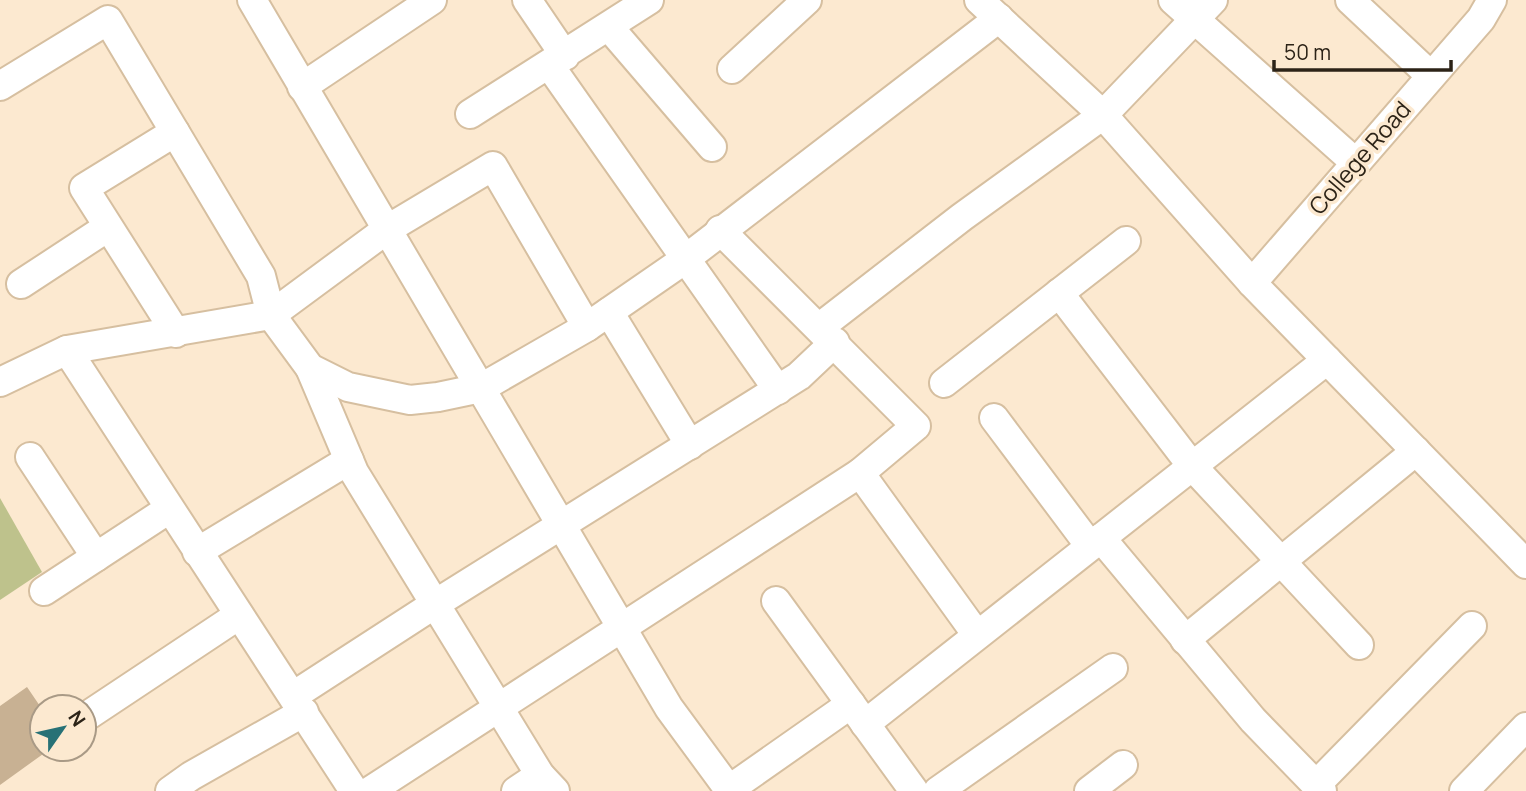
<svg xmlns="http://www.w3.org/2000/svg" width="1526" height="791" font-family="Manrope,sans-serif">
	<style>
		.green { fill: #bec28c }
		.building { fill: #c8b193 }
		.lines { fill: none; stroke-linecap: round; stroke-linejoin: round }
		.minor-casing { stroke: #d6bfa0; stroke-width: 32 }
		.minor { stroke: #fff; stroke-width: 28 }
		.labels { text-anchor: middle; stroke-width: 7; stroke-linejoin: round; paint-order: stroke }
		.street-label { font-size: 23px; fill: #2c2317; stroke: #fce9d0 }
	</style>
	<rect width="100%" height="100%" fill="#fce9d0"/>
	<polygon class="green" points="0,498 42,572 0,600"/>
	<polygon class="building" points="27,687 42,709 42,749 50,749 0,785 0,706"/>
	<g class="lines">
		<g class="minor-casing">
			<g id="minor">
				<polyline points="252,0 669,708 730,791"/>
				<polyline points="527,0 565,56"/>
				<polyline points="979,0 1103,115 1252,283 1526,564"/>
				<polyline points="1173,0 1356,163"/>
				<polyline points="1350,0 1431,76"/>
				<polyline points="609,27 712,147"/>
				<polyline points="550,66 778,390"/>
				<polyline points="732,69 807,0"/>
				<polyline points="0,86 108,20 261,276 271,315 310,368 348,387 410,400 438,397 481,388 587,327 684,260 999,18"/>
				<polyline points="302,87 432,0"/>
				<polyline points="470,114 649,0"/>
				<polyline points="175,132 84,188 176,333"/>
				<polyline points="720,230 916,426 860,473 977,635"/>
				<polyline points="1252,283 1481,19 1492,0"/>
				<polyline points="21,284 108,227"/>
				<polyline points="1059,293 1192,466 1359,645"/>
				<polyline points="609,312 690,445"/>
				<polyline points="820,327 962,217 1103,115 1213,0"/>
				<polyline points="67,350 354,791"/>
				<polyline points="310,368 354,472 540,775 555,791"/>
				<polyline points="0,382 67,350 271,315 386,230 493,166 587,327"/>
				<polyline points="944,383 1126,241"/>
				<polyline points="994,418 1090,546"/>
				<polyline points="30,457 96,557"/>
				<polyline points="1101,538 1253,720 1322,791"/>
				<polyline points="197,552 349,460"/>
				<polyline points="44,591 169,509"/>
				<polyline points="776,601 914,791"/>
				<polyline points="1185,640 1416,451"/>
				<polyline points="293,696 435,604 799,376 835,342"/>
				<polyline points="84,718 239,615"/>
				<polyline points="865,724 1327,360"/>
				<polyline points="1316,785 1472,626"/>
				<polyline points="170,791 191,776 304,712"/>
				<polyline points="370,791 860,473"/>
				<polyline points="516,791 540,775"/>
				<polyline points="727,791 851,704"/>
				<polyline points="938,791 1113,668"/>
				<polyline points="1089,791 1123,765"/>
				<polyline points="1464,791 1526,727"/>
			</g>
		</g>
		<use href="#minor" class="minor"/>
	</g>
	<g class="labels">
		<g class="street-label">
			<text transform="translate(1360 158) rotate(-49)" y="8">College Road</text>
		</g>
	</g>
	<g transform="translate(63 728) rotate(56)"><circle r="33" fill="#fce9d0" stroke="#a99a86" stroke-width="2"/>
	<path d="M0-5L12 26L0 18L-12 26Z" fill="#277176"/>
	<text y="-10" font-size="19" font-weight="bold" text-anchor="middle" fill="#2c2317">N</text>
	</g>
	<path d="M1274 60v10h177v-10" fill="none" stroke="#2c2317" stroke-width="3.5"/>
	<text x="1284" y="60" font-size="21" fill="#2c2317" stroke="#fce9d0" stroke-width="5" paint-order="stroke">50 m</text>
</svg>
